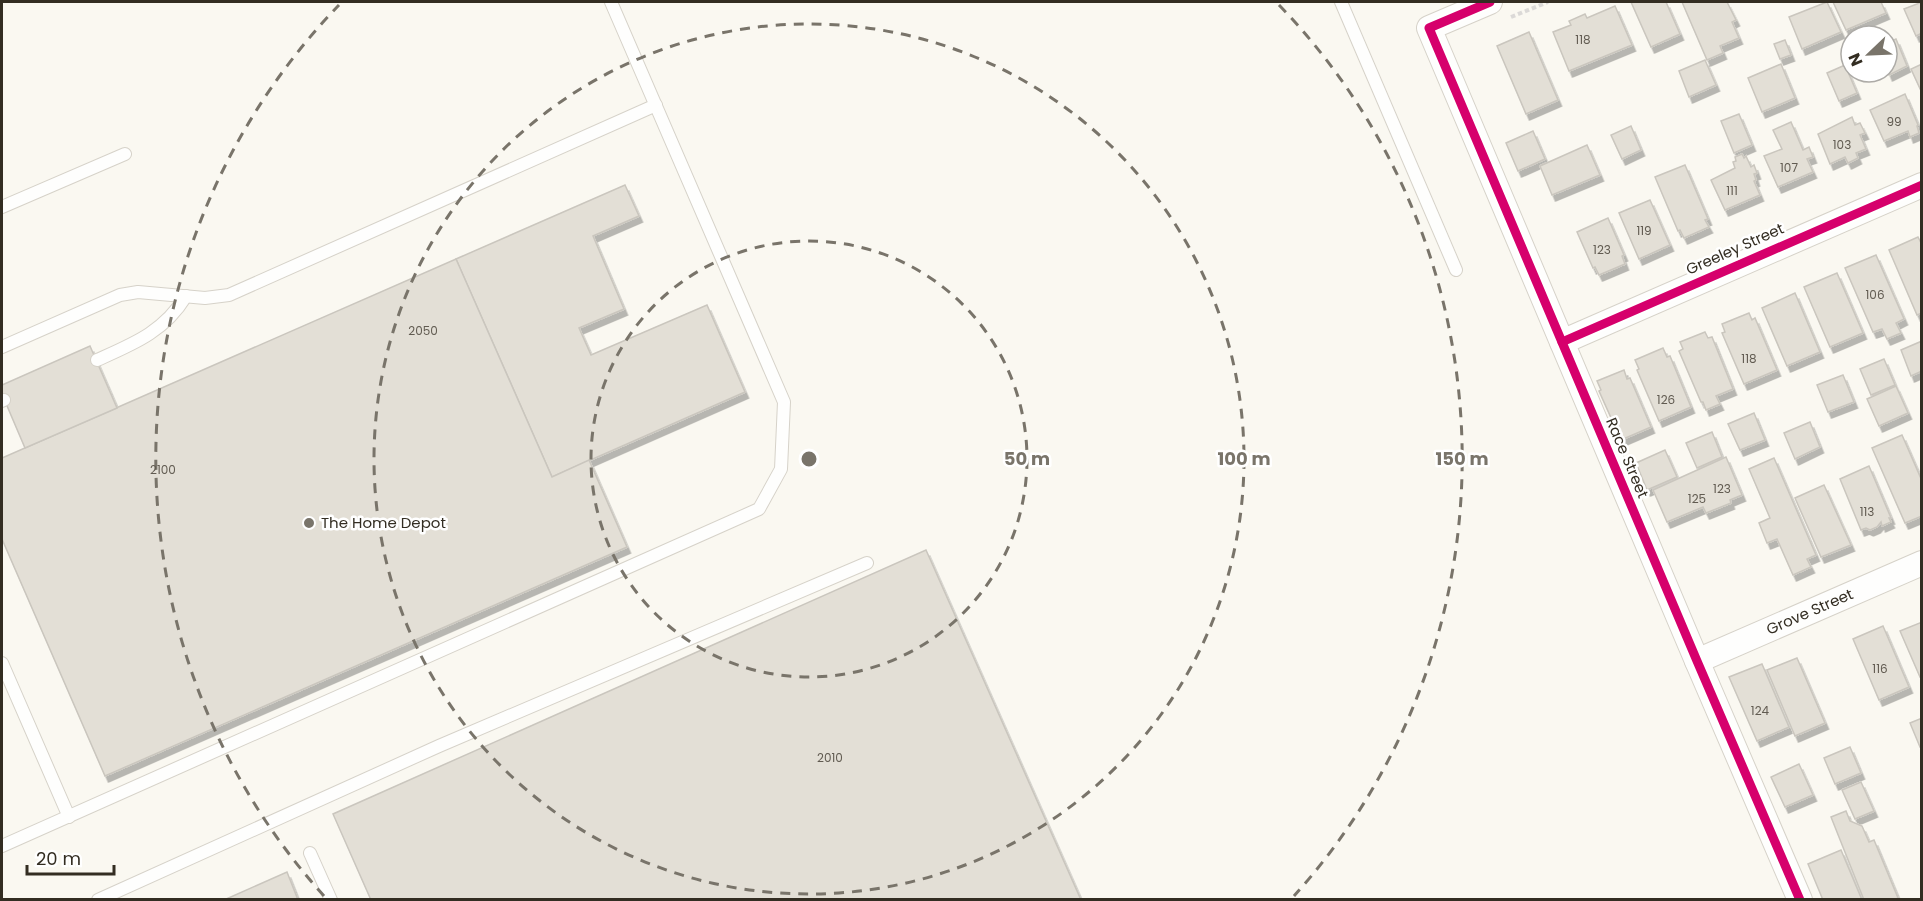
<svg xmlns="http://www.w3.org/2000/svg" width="1923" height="901" font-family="Poppins,sans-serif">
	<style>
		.building { fill: #e3dfd6; stroke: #cac6be; stroke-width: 1.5; filter: url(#shadow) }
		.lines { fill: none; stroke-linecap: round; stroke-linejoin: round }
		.lane-casing { stroke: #d6d2c9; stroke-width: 14 }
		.street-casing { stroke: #d6d2c9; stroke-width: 26 }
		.path { stroke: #dbd9d7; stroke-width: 4; stroke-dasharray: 4.5 3; stroke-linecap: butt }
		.lane { stroke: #fefefd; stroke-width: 12 }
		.street { stroke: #fefefd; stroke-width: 24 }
		.cycleway-casing { stroke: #fff; stroke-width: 13 }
		.cycleway { stroke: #d6006c; stroke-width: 9 }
		.ring { fill: none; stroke: #79746a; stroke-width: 3; stroke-dasharray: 10 8 }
		.poi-dot { fill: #79746a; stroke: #fff; stroke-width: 2 }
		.labels { text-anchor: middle; stroke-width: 5; stroke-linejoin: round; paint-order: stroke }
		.number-label { font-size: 12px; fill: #615b51 }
		.street-label { font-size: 15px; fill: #332d22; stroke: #fff }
		.poi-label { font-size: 15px; fill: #332d22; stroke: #fff; text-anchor: start }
		.centre { fill: #79746a; stroke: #fff; stroke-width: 3 }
		.ring-label { font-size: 18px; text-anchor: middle; font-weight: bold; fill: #79746a; stroke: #fff; stroke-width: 5; stroke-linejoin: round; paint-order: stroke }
	</style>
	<defs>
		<filter id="shadow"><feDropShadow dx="3.5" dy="6" stdDeviation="0" flood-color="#0004"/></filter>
	</defs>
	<rect width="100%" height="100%" fill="#faf8f1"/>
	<g class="building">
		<polygon points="1631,2 1666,2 1680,34 1651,47"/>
		<polygon points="1682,2 1727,2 1736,20 1732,22 1739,38 1720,46 1723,53 1707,60"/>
		<polygon points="1827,2 1841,32 1802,49 1789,17"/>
		<polygon points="1833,2 1881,2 1886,13 1846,30"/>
		<polygon points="1922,2 1922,33 1916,36 1904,9"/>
		<polygon points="1615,6 1632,45 1569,71 1553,32 1571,25 1569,21 1585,14 1587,18"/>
		<polygon points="1529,32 1558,100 1526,114 1497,46"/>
		<polygon points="1896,39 1907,66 1889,75 1887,70 1887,43"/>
		<polygon points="1785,40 1791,55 1780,59 1774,44"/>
		<polygon points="1705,60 1716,85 1689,97 1679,71"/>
		<polygon points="1781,64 1795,98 1762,112 1748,78"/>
		<polygon points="1922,64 1922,93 1911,69"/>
		<polygon points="1845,65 1857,93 1839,101 1827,73"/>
		<polygon points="1905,94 1918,125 1917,126 1919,133 1910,137 1908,131 1884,141 1870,110"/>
		<polygon points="1739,114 1752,145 1734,153 1721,121"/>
		<polygon points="1852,117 1855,125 1860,123 1865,133 1860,135 1866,149 1856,153 1858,158 1848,163 1845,157 1830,164 1818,134"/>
		<polygon points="1791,122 1803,150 1809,147 1813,157 1807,159 1813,172 1778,187 1764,156 1782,149 1773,130"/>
		<polygon points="1631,126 1641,150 1622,159 1611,135"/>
		<polygon points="1533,131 1545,159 1518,171 1506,143"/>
		<polygon points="1587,145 1600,175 1552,195 1540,166"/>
		<polygon points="1742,154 1744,158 1746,156 1751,167 1754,165 1757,173 1754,174 1756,180 1754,181 1760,195 1725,210 1711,180 1735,168 1733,162 1736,161 1735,157"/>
		<polygon points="1685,165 1708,219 1705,220 1709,227 1684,238 1680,230 1678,231 1655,177"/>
		<polygon points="625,185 639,216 593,236 624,309 579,328 591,355 707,305 745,392 552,477 456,259"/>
		<polygon points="1650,200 1670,245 1639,259 1619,213"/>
		<polygon points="1608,218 1624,255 1622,256 1625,264 1599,275 1595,267 1593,268 1577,232"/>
		<polygon points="1918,237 1922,245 1922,313 1917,315 1889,250"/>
		<polygon points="1876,255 1904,319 1896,323 1901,333 1887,339 1882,329 1873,332 1845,268"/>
		<polygon points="456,259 552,477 589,460 627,547 105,776 2,539 2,458"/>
		<polygon points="1837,273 1863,333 1830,347 1804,287"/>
		<polygon points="1795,293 1820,352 1787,366 1762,308"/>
		<polygon points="1749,313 1752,320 1755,318 1777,370 1744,384 1722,333 1725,332 1722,324"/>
		<polygon points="1705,332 1708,338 1712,337 1733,389 1716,396 1720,404 1706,410 1703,402 1701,402 1679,351 1683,349 1680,342"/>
		<polygon points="1922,341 1922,371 1911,376 1901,350"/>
		<polygon points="90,346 117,408 25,448 2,394 2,385"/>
		<polygon points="1663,348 1667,357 1670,356 1691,407 1659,421 1637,370 1639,369 1635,360"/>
		<polygon points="1884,359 1895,385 1871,395 1860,369"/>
		<polygon points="1624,370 1627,379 1630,378 1651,427 1621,440 1599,391 1601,390 1597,381"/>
		<polygon points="1843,375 1854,402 1828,412 1817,385"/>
		<polygon points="1896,386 1908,413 1879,426 1867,399"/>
		<polygon points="1754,413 1765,440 1740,450 1728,424"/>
		<polygon points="1810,422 1820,447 1795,459 1784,433"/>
		<polygon points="1712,432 1722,457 1697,468 1686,443"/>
		<polygon points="1902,435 1922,481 1922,516 1905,523 1872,448"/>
		<polygon points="1665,450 1677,477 1647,490 1636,463"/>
		<polygon points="1726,457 1742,495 1730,500 1731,503 1706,513 1703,507 1667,522 1653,490"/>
		<polygon points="1774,458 1816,555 1807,559 1811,567 1793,575 1777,539 1767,543 1759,523 1770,518 1749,469"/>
		<polygon points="1869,466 1891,518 1889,518 1891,522 1882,526 1881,522 1877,527 1870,530 1866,528 1861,530 1840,479"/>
		<polygon points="1824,485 1851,545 1821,557 1795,498"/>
		<polygon points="926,550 1081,900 371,900 333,814"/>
		<polygon points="1922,622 1922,676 1920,677 1900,631"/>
		<polygon points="1883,626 1909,687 1879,700 1853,639"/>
		<polygon points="1797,658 1825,723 1795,736 1767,670"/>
		<polygon points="1762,664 1789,727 1757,741 1729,677"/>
		<polygon points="1922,718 1922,746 1920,747 1910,723"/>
		<polygon points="1850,747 1861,773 1835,784 1824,758"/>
		<polygon points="1799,764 1813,795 1785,807 1771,777"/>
		<polygon points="1861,782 1874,811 1855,819 1842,790"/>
		<polygon points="1846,811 1850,821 1862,826 1869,842 1874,840 1898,898 1894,900 1864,900 1831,817"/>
		<polygon points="1841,850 1862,900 1823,900 1808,864"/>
		<polygon points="287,872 298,900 224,900"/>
	</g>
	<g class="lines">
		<g class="lane-casing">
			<g id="lane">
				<polyline points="1341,2 1456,270"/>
				<polyline points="2,207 125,154"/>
				<polyline points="2,347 120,295 138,292 205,298 229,295 656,105"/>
				<path d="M97,360C133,344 164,332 186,296"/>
				<polyline points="2,401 4,400"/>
				<polyline points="2,663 69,817"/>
				<polyline points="2,846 759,509 781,469 784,402 611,2"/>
				<polyline points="310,853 331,900"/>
				<polyline points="98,900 439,746 867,563"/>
			</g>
		</g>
		<g class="street-casing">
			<g id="street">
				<polyline points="1490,2 1429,28 1697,661 1800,900"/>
				<polyline points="1562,342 1922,185"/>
				<path id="s1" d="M1697,661L1922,563"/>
			</g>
		</g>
		<polyline class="path" points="1511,17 1548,2"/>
		<use href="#lane" class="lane"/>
		<use href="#street" class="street"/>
		<g class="cycleway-casing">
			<g id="cycleway">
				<polyline points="1490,2 1429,28 1697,661 1800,900"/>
				<polyline points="1562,342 1922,185"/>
			</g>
		</g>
		<use href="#cycleway" class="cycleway"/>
	</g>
	<g class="ring">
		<circle cx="809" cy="459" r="218"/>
		<circle cx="809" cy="459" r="435"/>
		<path d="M324 896A653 653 0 0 1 339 5M1279 5A653 653 0 0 1 1294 896"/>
	</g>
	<circle class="poi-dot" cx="309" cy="523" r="6"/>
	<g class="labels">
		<g class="number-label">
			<text x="1583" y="44">118</text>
			<text x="1894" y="126">99</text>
			<text x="1842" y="149">103</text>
			<text x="1789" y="172">107</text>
			<text x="1732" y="195">111</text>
			<text x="1644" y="235">119</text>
			<text x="1602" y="254">123</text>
			<text x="1875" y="299">106</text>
			<text x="423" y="335">2050</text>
			<text x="1749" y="363">118</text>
			<text x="1666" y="404">126</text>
			<text x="163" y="474">2100</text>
			<text x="1722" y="493">123</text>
			<text x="1697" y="503">125</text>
			<text x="1867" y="516">113</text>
			<text x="1880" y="673">116</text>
			<text x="1760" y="715">124</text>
			<text x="830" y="762">2010</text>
		</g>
		<g class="street-label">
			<text transform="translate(1735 249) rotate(-24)" y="5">Greeley Street</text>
			<text transform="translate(1627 458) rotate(67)" y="5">Race Street</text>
			<text dy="5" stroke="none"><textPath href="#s1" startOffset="123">Grove Street</textPath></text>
		</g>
		<g class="poi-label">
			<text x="321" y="528">The Home Depot</text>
		</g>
	</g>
	<circle cx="809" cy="459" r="9" class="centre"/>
	<g class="ring-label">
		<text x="1027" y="465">50 m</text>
		<text x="1244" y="465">100 m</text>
		<text x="1462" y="465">150 m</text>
	</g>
	<rect width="1923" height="901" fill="none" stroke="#332d22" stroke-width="6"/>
	<g transform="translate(1869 54) rotate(247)"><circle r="28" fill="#ffffff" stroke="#adaba7" stroke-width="1.5"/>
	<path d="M0-4.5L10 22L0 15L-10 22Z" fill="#79746a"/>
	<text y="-9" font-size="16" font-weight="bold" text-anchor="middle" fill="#332d22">N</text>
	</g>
	<path d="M27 865v9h87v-9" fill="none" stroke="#332d22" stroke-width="3"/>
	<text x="36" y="865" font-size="18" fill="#332d22" stroke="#ffffff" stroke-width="4.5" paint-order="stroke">20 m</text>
</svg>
